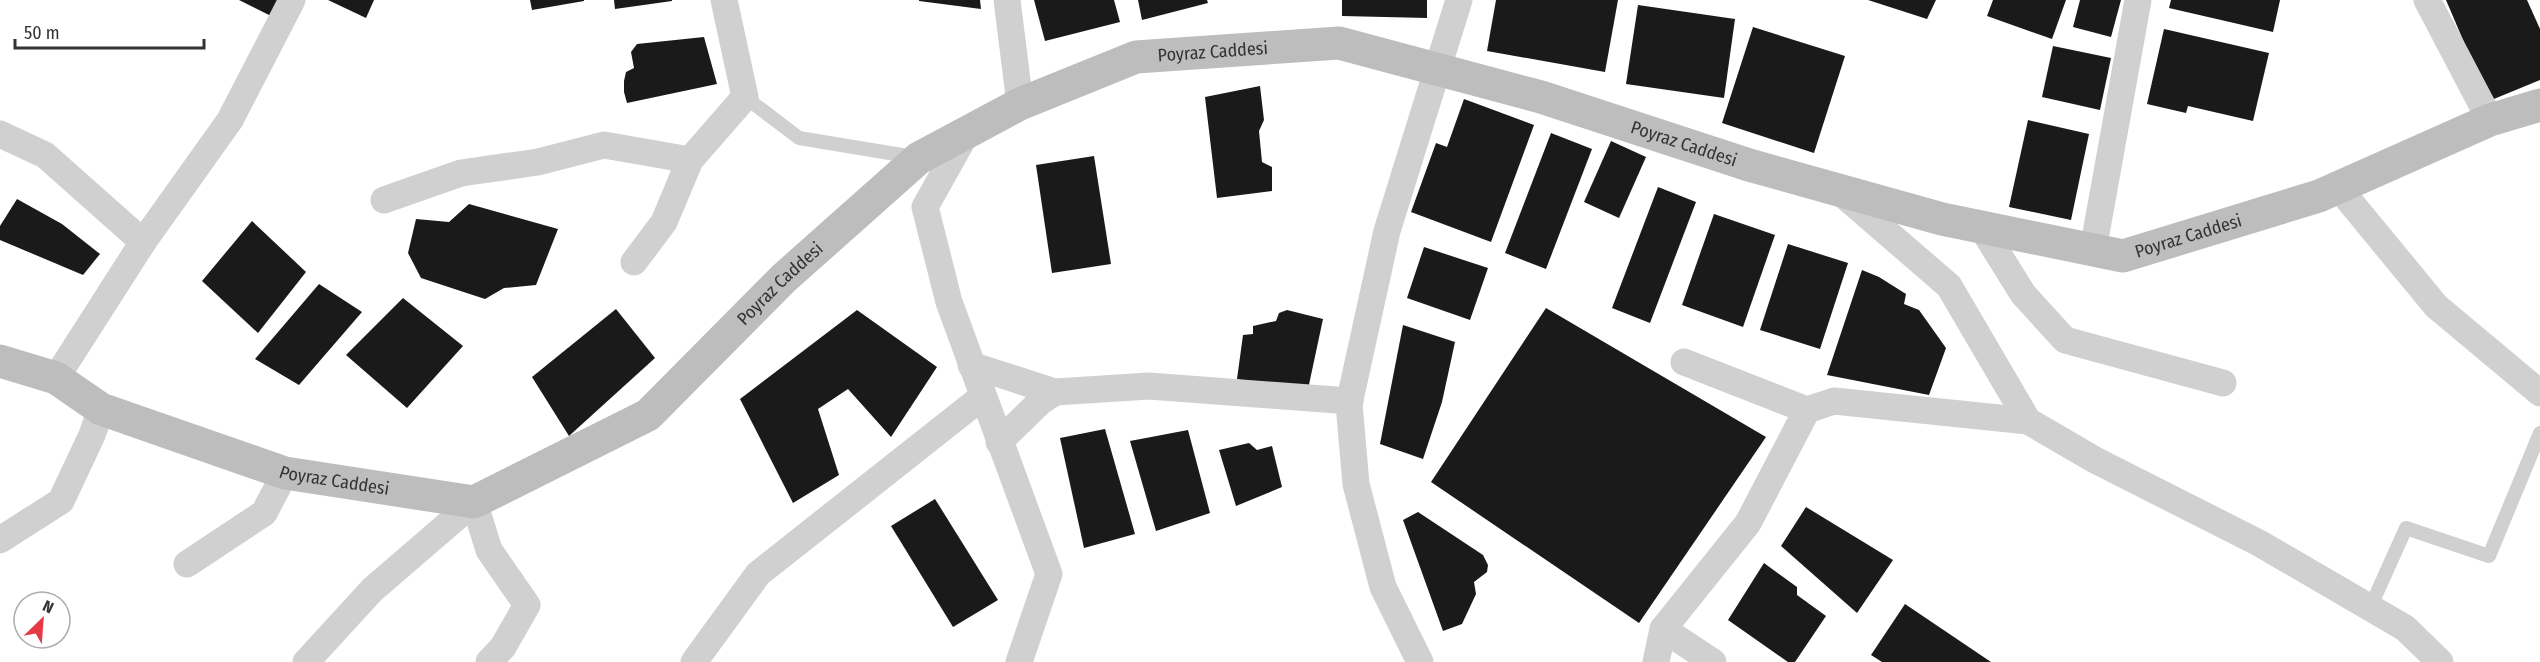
<svg xmlns="http://www.w3.org/2000/svg" width="2540" height="662" font-family="'Fira Sans Condensed',sans-serif">
	<style>
		.building { fill: #1a1a1a }
		.lines { fill: none; stroke-linecap: round; stroke-linejoin: round }
		.lane { stroke: #d0d0d0; stroke-width: 14 }
		.street { stroke: #d0d0d0; stroke-width: 27 }
		.secondary { stroke: #bdbdbd; stroke-width: 33 }
		.labels { text-anchor: middle; stroke-width: 6; stroke-linejoin: round; paint-order: stroke }
		.street-label { font-size: 18px; fill: #333; stroke: #fff }
	</style>
	<rect width="100%" height="100%" fill="#fff"/>
	<g class="building">
		<polygon points="239,0 278,0 271,16"/>
		<polygon points="328,0 374,0 366,18"/>
		<polygon points="530,0 584,0 584,1 532,10"/>
		<polygon points="614,0 672,0 672,1 615,9"/>
		<polygon points="919,0 980,0 981,9 919,1"/>
		<polygon points="1034,0 1114,0 1120,22 1045,41"/>
		<polygon points="1138,0 1207,0 1208,3 1142,20"/>
		<polygon points="1342,0 1427,0 1427,18 1342,16"/>
		<polygon points="1496,0 1618,0 1605,72 1487,51"/>
		<polygon points="1868,0 1936,0 1927,19"/>
		<polygon points="1993,0 2066,0 2052,39 1987,16"/>
		<polygon points="2080,0 2121,0 2111,37 2073,27"/>
		<polygon points="2171,0 2280,0 2273,32 2169,8"/>
		<polygon points="2446,0 2527,0 2540,29 2540,80 2489,101"/>
		<polygon points="1638,5 1735,19 1724,98 1626,84"/>
		<polygon points="1753,27 1845,56 1814,153 1722,123"/>
		<polygon points="2164,29 2269,53 2253,121 2188,106 2186,113 2147,104"/>
		<polygon points="704,37 717,84 627,103 624,92 624,81 626,72 634,68 631,52 637,44"/>
		<polygon points="2053,46 2111,58 2100,110 2042,97"/>
		<polygon points="1260,86 1264,120 1259,131 1262,162 1272,167 1272,191 1217,198 1205,97"/>
		<polygon points="1464,99 1534,125 1491,242 1411,212 1436,143 1447,147"/>
		<polygon points="2028,120 2089,134 2071,220 2009,207"/>
		<polygon points="1551,133 1592,149 1546,269 1505,253"/>
		<polygon points="1611,141 1646,157 1619,218 1584,202"/>
		<polygon points="1094,156 1111,264 1052,273 1036,165"/>
		<polygon points="1658,187 1696,202 1650,323 1612,308"/>
		<polygon points="17,199 62,224 100,254 83,275 0,240 0,226"/>
		<polygon points="469,204 558,229 536,285 504,288 485,299 421,278 408,253 416,219 449,222"/>
		<polygon points="1714,214 1775,235 1743,327 1682,305"/>
		<polygon points="252,221 306,272 258,333 202,281"/>
		<polygon points="1788,244 1848,263 1820,349 1760,330"/>
		<polygon points="1424,247 1488,268 1470,320 1407,298"/>
		<polygon points="1862,270 1879,277 1906,294 1904,304 1919,310 1946,348 1929,395 1827,375"/>
		<polygon points="319,284 362,312 299,385 255,359"/>
		<polygon points="403,298 463,346 407,408 346,355"/>
		<polygon points="1546,308 1766,437 1639,623 1431,482"/>
		<polygon points="616,309 655,358 569,436 532,377"/>
		<polygon points="857,310 937,367 891,437 848,389 818,409 839,475 793,503 740,399"/>
		<polygon points="1287,310 1323,319 1307,394 1237,379 1243,335 1253,334 1253,326 1276,321 1279,313"/>
		<polygon points="1403,325 1455,342 1442,402 1423,459 1380,444"/>
		<polygon points="1105,429 1135,534 1084,548 1060,438"/>
		<polygon points="1188,430 1210,513 1156,531 1130,441"/>
		<polygon points="1249,443 1257,450 1272,446 1282,487 1236,506 1219,450"/>
		<polygon points="935,499 998,600 953,627 891,526"/>
		<polygon points="1806,507 1893,560 1857,613 1781,546"/>
		<polygon points="1418,512 1483,555 1488,565 1487,572 1474,582 1476,594 1462,624 1443,631 1403,520"/>
		<polygon points="1764,563 1797,587 1797,595 1826,616 1795,662 1788,662 1728,620"/>
		<polygon points="1905,604 1991,662 1882,662 1871,655"/>
	</g>
	<g class="lines">
		<g class="lane">
			<polyline points="745,97 799,138 914,157"/>
			<polyline points="2370,608 2406,528 2489,556 2540,433"/>
		</g>
		<g class="street">
			<polyline points="1007,0 1020,104"/>
			<polyline points="2427,0 2490,120"/>
			<polyline points="967,132 925,207 949,302 1049,574 1019,662"/>
			<polyline points="0,134 45,155 143,242"/>
			<polyline points="2338,187 2436,306 2540,393"/>
			<polyline points="1839,191 1949,286 2028,421 2095,460 2259,543 2405,628 2440,662"/>
			<polyline points="384,200 461,173 538,162 604,145 690,160 745,97 724,0"/>
			<polyline points="1982,228 2023,294 2065,340 2223,383"/>
			<polyline points="2093,250 2138,0"/>
			<polyline points="634,262 664,222 690,160"/>
			<polyline points="1684,362 1807,410 1834,401 2028,421"/>
			<polyline points="971,365 1055,392 1040,402 999,442"/>
			<polyline points="56,378 143,242 230,120 292,0"/>
			<polyline points="1055,392 1149,386 1350,401"/>
			<polyline points="0,540 61,501 92,435 101,409"/>
			<polyline points="187,564 264,513 285,473"/>
			<polyline points="1663,629 1713,662"/>
			<polyline points="306,662 372,590 474,502 489,550 527,605 503,647 489,662"/>
			<polyline points="694,662 758,574 982,397"/>
			<polyline points="1420,662 1383,587 1356,484 1349,404 1387,231 1459,0"/>
			<polyline points="1656,662 1663,629 1748,523 1807,410"/>
		</g>
		<path class="secondary" id="s1" d="M0,361L56,378L101,409L285,473L474,502L648,415L784,278L919,158L1020,104L1136,57L1339,43L1541,97L1749,165L1942,219L2123,256L2319,196L2490,120L2540,105"/>
	</g>
	<g class="labels">
		<g class="street-label">
			<text dy="6" stroke="none"><textPath href="#s1" startOffset="1384">Poyraz Caddesi</textPath></text>
			<text dy="6" stroke="none"><textPath href="#s1" startOffset="1870">Poyraz Caddesi</textPath></text>
			<text dy="6" stroke="none"><textPath href="#s1" startOffset="2392">Poyraz Caddesi</textPath></text>
			<text dy="6" stroke="none"><textPath href="#s1" startOffset="880">Poyraz Caddesi</textPath></text>
			<text dy="6" stroke="none"><textPath href="#s1" startOffset="358">Poyraz Caddesi</textPath></text>
		</g>
	</g>
	<g transform="translate(42 620) rotate(25)"><circle r="28" fill="#ffffff" stroke="#adadad" stroke-width="1.5"/>
	<path d="M0-4.5L10 22L0 15L-10 22Z" fill="#e63946"/>
	<text y="-9" font-size="16" font-weight="bold" text-anchor="middle" fill="#333333">N</text>
	</g>
	<path d="M15 39v9h189v-9" fill="none" stroke="#333333" stroke-width="3"/>
	<text x="24" y="39" font-size="18" fill="#333333" stroke="#ffffff" stroke-width="4.5" paint-order="stroke">50 m</text>
</svg>
